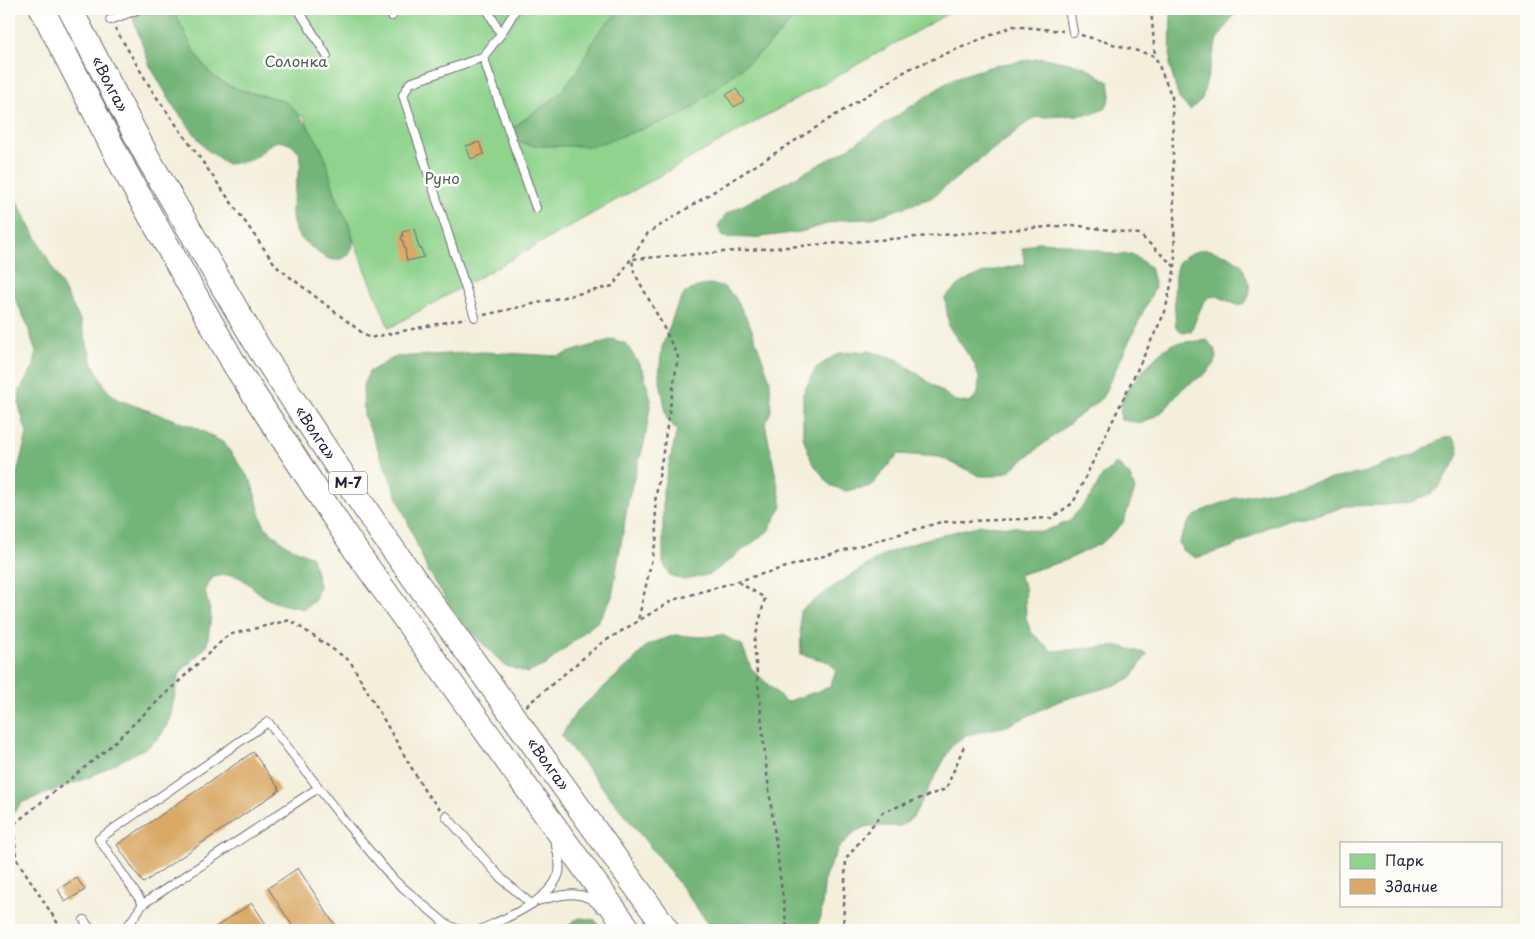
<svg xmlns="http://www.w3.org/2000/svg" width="1535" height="939" font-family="'Playpen Sans',sans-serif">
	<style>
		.green { fill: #8fd38d; stroke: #587a64 }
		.forest { fill: #73b578; stroke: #4a6c5a }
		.building { fill: #d9a965 }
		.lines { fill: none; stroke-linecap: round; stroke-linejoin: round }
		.service-casing { stroke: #6c6a73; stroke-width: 10 }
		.trunk-casing { stroke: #6c6a73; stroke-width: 26 }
		.path { stroke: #6c6a73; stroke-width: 2.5; stroke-dasharray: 4 4; stroke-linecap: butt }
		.service { stroke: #fff; stroke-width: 8 }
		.trunk { stroke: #fff; stroke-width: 24 }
		.labels { text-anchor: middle; stroke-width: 5; stroke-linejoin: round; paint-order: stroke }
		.shield { fill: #fdfcf7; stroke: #646373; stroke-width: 1 }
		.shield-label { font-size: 14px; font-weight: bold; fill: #22223b }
		.park-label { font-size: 15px; fill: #486058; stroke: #fdfcf7 }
		.street-label { font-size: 15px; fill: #22223b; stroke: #fdfcf7 }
	</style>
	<rect width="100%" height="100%" fill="#fdfcf7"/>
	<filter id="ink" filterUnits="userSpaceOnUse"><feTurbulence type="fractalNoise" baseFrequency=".02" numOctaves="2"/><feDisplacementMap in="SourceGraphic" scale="10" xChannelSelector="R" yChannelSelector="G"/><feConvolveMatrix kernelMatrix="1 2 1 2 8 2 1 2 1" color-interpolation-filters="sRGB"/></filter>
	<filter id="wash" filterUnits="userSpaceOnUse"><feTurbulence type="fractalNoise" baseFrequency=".0096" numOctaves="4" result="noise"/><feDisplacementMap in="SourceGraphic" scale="20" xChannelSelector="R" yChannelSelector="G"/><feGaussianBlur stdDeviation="1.12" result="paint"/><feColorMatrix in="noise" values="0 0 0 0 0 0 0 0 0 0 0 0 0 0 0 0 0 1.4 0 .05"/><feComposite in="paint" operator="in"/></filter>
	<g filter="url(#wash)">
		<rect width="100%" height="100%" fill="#f4efdb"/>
		<polygon class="green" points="157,9 956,9 389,328 304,116 207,105"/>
		<g class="forest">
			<path d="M124,9H173C184,30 194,56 211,74C227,88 247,92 266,96C274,98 282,99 288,104C300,114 312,132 320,146C328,161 330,180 336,196C341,210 351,224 353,239C353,243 353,249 350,253C335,269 320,254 307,244C284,226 293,200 298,175C300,169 302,163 300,156C299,151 296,148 291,145C269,133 267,154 250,160C243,162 234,163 227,164L206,149L174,107L150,66L133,18Z"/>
			<polygon points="620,9 803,9 765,49 683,115 593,146 534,146 519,142 511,129 557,96 576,73 598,33"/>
			<polygon points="1174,9 1238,9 1217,39 1202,99 1190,110 1179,99 1170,67 1171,16"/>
			<polygon points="1043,58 1084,66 1109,82 1111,95 1105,109 1092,114 1033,118 931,198 870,219 841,220 800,232 753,238 723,237 718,226 726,214 841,153 954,78 996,65"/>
			<path d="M9,186L80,320L93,364L107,390L119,400L197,428L224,443L251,481L264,526L286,545L312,557L319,586L315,600L304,609C294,606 279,605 270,600C246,587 243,567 212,578L205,591L211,616L207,646L179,674L170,719L161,735L151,745L90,777L23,802L9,817V479L16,477L27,434L19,405L20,390L34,366L36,352L27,324L9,286Z"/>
			<path d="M1037,242L1061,243L1117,255L1132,254L1150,267L1155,287L1102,398L1009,471L996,476H980L940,457L898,454L871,486L845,491L830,485L812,462L803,437V394L816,368L839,353L869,351L897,359L955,401L970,403L978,393L979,378L974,363L949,327L945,298C968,272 993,271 1025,264L1022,249Z"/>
			<path d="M1206,249L1229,256L1242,265L1250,288L1249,296L1245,303L1237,305L1217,296L1209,297L1203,303L1191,331L1183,332L1176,328C1175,315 1172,274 1178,264C1184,254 1195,252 1206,249Z"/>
			<polygon points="711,284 724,287 735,297 750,325 770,380 771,411 765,424 782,506 768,531 711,574 683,580 670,575 663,563 663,490 677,430 667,419 659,375 662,347 677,306 685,293 697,287"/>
			<polygon points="613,339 626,344 643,370 651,400 645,440 629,496 612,597 598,621 545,665 527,673 504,665 460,621 427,569 364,415 363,385 369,372 395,357 483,352 558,356"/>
			<path d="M1207,340L1215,350L1216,357L1213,365L1205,374L1183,388L1166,408L1158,415L1142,423L1121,420C1120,413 1120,407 1122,400C1126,388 1160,350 1171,345C1181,341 1196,342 1207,340Z"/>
			<polygon points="1452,437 1457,444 1459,453 1456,461 1439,487 1432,493 1411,502 1387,505 1345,506 1329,512 1287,520 1266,528 1232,547 1196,558 1182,550 1179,542 1190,520 1204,510 1235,498 1362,473 1414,455 1444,438"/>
			<polygon points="1117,463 1130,476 1135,490 1123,523 1102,543 1067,560 1018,575 1025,586 1026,618 1031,632 1052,651 1120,646 1147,654 1132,677 1119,684 1059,701 1007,726 966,735 951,747 913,817 901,826 868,826 856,831 838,849 825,876 821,917 815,930 713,930 668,869 561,736 577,711 632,662 647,645 675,635 701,637 722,635 742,645 751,668 786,702 830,687 836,670 829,662 801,654 800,611 834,586 885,554 926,539 981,525 1017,527 1042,532 1068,522 1090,498 1103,475"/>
			<polygon points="580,918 595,920 603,930 566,930 573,921"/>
		</g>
		<g id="blocks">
			<g class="building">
				<polygon points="736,89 744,101 734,107 726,95"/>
				<polygon points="479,142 484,154 471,159 466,146"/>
				<polygon points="414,229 419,248 421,248 424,257 407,261 405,252 406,252 401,237 403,236 402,232"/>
				<polygon points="253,752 280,790 143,883 117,845"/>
				<polygon points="298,868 338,930 295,930 268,888"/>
				<polygon points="77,878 85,890 65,902 58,889"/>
				<polygon points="252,903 270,930 211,930"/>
			</g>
		</g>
	</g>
	<g filter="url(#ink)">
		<use href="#blocks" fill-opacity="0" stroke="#6c6a73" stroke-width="1"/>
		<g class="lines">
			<g class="service-casing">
				<g id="service">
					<polyline points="298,9 327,56"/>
					<polyline points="387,9 392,16"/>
					<polyline points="487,9 501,34"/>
					<polyline points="1069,9 1073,32"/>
					<polyline points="110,20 139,9"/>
					<polyline points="483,57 536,208"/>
					<polyline points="475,317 403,95 410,83 483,57 501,34 516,9"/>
					<polyline points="446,816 502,879 531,904"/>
					<path d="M537,901C559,896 584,886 600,908"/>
					<polyline points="143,904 99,839 268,722 345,822 394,880 446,924 459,930"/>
					<polyline points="84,920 91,930"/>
					<polyline points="125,930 143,904 318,788"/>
					<path d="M480,930C505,918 550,902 559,873C561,864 558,855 556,846"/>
				</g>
			</g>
			<g class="trunk-casing">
				<g id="trunk">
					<polyline points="42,9 126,173 236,367 356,551 629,930"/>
					<path id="s1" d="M70,9L149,160L260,350L382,534L667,930"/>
				</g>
			</g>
			<g class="path">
				<polyline points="1151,9 1155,56"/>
				<polyline points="1079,14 1093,9"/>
				<polyline points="115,28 153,92 277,267 369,338 466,318"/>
				<polyline points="1081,35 1155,56 1172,97 1175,267"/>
				<polyline points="484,315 613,286 648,233 909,69 1013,26 1063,31"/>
				<polyline points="738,582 765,598 754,643 767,774 787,930"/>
				<polyline points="526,706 600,644 673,600 941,522 1051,518 1073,503 1165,312 1175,267 1139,234 1072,225 632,259 634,272 659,318 678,357 655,502 657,536 638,621"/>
				<polyline points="787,926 804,930"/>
				<polyline points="62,930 16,858 14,824 105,751 228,635 290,620 350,661 426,793 440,809"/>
				<polyline points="843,930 846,859 883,812 946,789 964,746"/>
			</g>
			<use href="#service" class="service"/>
			<use href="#trunk" class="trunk"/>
		</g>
	</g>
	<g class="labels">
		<rect class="shield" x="329" y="471.5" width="38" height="23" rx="4"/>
		<g class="shield-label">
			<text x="348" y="488">М-7</text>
		</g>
		<g class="park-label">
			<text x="296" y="67">Солонка</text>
			<text x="442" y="184">Руно</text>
		</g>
		<g class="street-label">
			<text dy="5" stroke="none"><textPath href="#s1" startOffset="85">«Волга»</textPath></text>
			<text dy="5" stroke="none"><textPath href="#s1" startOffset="490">«Волга»</textPath></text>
			<text dy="5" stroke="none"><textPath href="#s1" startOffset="895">«Волга»</textPath></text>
		</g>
	</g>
	<rect width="1535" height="939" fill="none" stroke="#fdfcf7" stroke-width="30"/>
	<rect x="1340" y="842" width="162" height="65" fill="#fdfcf7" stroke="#a5a5ac"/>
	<rect x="1350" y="854" width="25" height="15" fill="#8fd38d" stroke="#a5a5ac"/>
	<text x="1385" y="866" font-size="15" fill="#22223b">Парк</text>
	<rect x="1350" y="879" width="25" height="15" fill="#d9a965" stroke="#a5a5ac"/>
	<text x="1385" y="892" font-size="15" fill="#22223b">Здание</text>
</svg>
